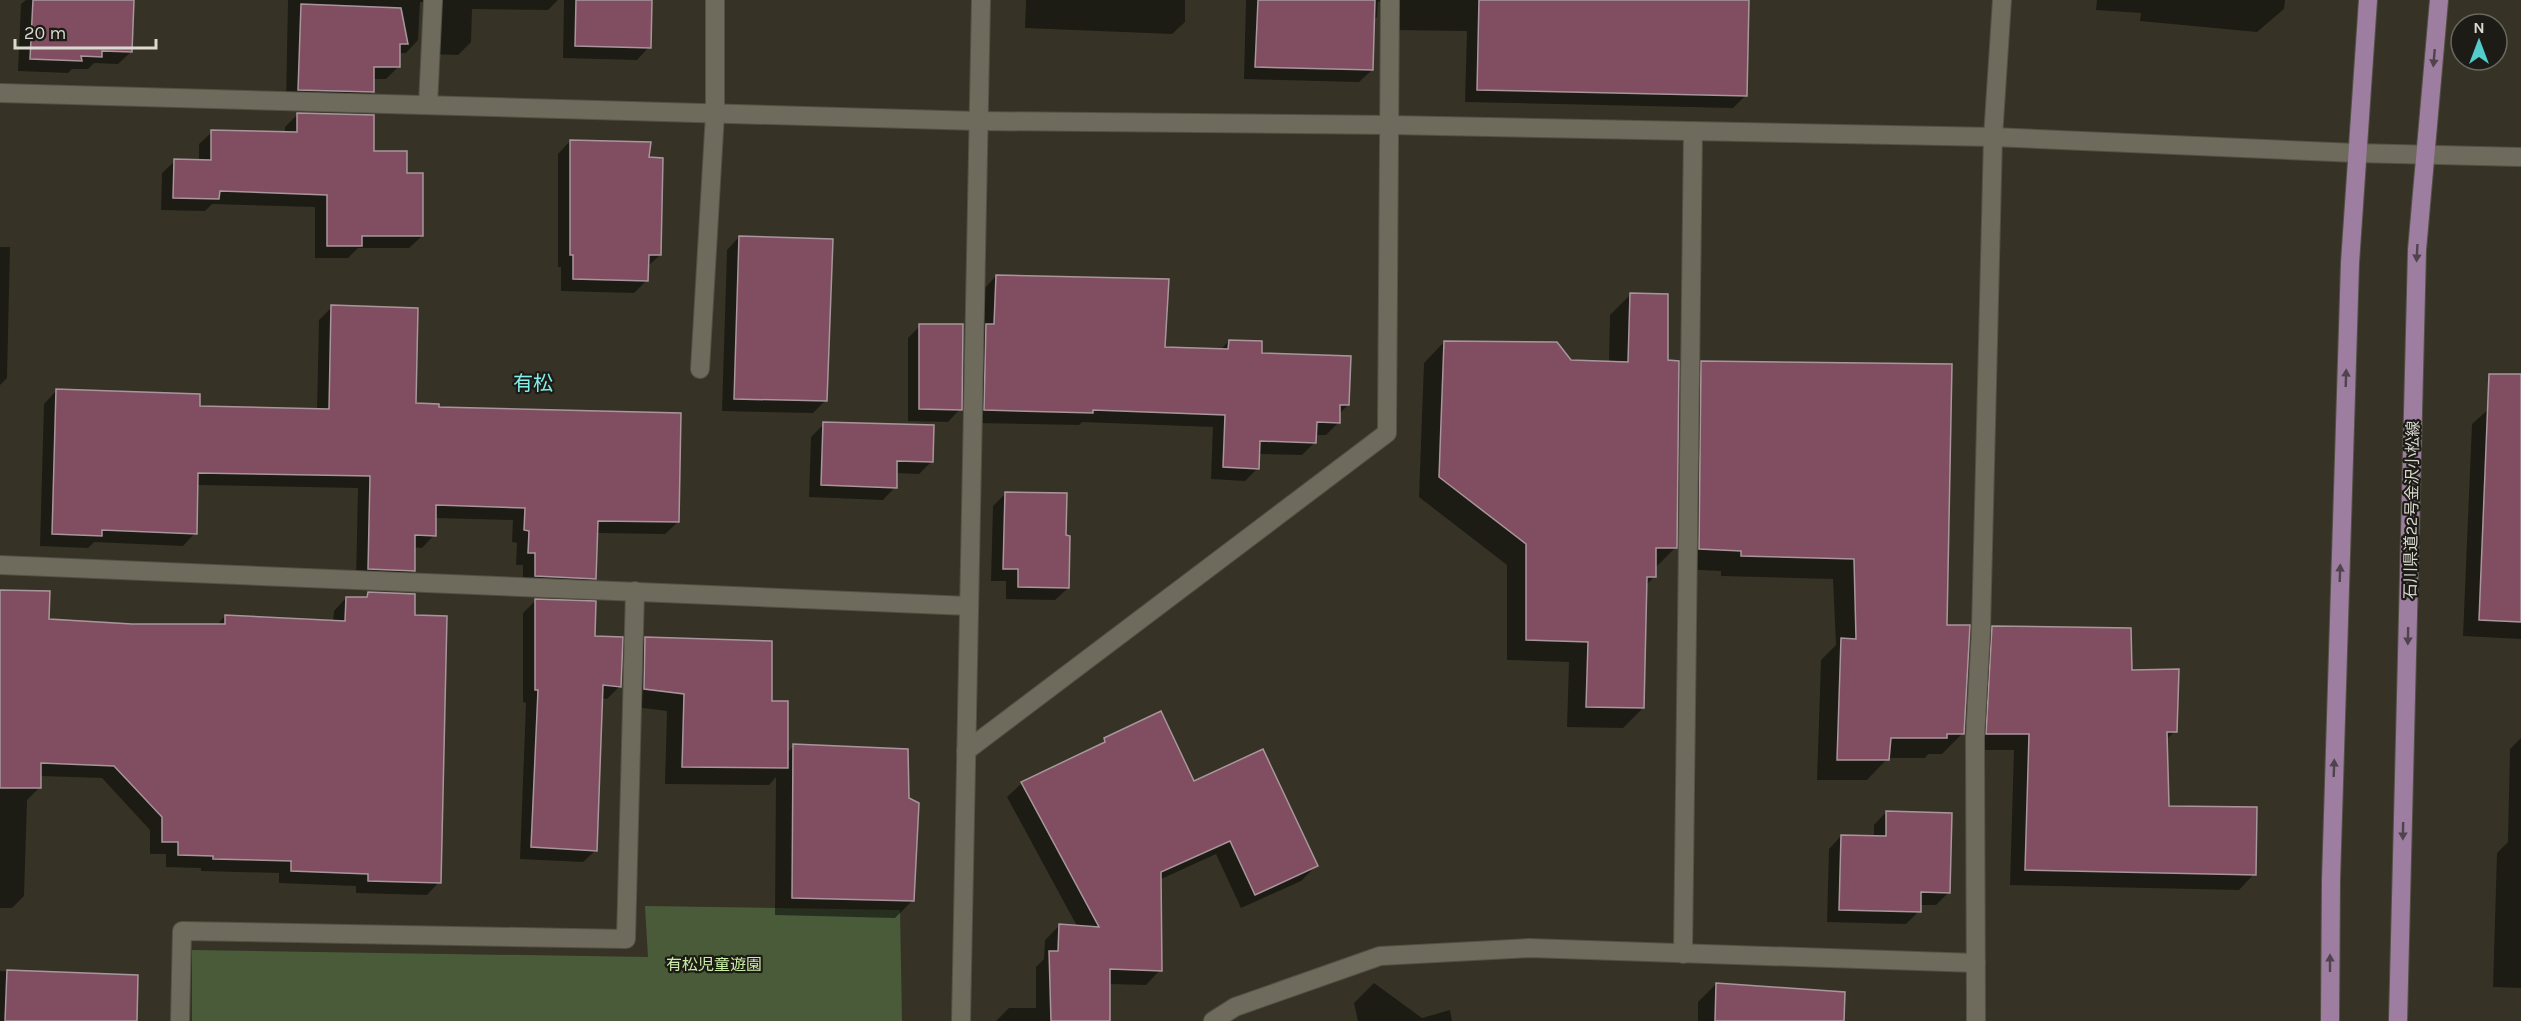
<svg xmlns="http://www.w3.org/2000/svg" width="2521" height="1021" font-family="Karla,'Noto Sans JP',sans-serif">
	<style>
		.green { fill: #4a5b39 }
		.shadow { fill: #0007 }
		.building { fill: #804e60; stroke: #a8969c; stroke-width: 1.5 }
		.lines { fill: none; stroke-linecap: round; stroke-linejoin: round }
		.street-casing { stroke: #535045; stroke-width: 20 }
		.primary-casing { stroke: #535045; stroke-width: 20 }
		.street { stroke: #6e6b5c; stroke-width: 18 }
		.primary { stroke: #9d7ea1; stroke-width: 18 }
		.oneway { fill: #50434d }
		.labels { text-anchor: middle; stroke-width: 4.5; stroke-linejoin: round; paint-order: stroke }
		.street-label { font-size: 16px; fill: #dbdad1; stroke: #1c1b15 }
		.park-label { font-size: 16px; fill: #caeda5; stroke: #1c1b15 }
		.quarter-label { font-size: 20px; fill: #83eeec; stroke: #1c1b15 }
	</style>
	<rect width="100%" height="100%" fill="#363326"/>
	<polygon class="green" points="645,906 900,910 902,1021 192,1021 192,950 648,957"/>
	<g class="shadow">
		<polygon points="26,0 132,0 131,52 118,64 94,63 88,69 72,69 68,73 18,71 21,4"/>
		<polygon points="288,0 558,0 548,10 472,9 471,42 458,55 430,54 426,2 420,2 418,40 406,53 399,53 398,67 386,79 373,79 373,92 360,104 286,102"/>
		<polygon points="564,0 650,0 649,47 637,60 563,58"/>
		<polygon points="1026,0 1185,0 1185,22 1172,34 1025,28"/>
		<polygon points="1246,0 1748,0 1746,95 1733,108 1465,102 1467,31 1389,30 1388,8 1378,1 1377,17 1373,21 1372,70 1359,82 1244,79"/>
		<polygon points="2097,0 2285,0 2284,9 2257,32 2140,21 2141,13 2096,10"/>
		<polygon points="298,114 373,153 405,174 422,236 409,248 358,248 348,258 315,258 315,207 212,204 205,211 161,210 162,173 175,161 199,161 199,144 212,132 285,133 285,127"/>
		<polygon points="570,141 648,158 660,255 647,267 647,280 634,293 561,291 561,267 558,267 558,154"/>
		<polygon points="739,237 825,401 813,413 722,411 727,250"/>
		<polygon points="0,247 10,247 7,378 0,385"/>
		<polygon points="996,276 1164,349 1220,350 1229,341 1260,354 1348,405 1339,414 1338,423 1326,435 1315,435 1315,442 1302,455 1258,454 1258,468 1245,481 1211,479 1213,427 1082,422 1079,425 972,423 984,289"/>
		<polygon points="1631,294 1666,362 1675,548 1654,569 1654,577 1645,586 1643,708 1623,728 1567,727 1569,662 1507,660 1507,565 1419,497 1424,363 1444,342 1570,361 1609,363 1610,315"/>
		<polygon points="332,307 414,404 437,409 678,522 665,534 596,533 595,578 582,591 523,588 523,565 516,565 517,543 512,542 513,520 435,518 434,535 422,548 413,547 413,571 401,583 356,581 358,488 196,485 195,533 183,546 94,542 88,548 40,546 44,404 56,391 198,408 317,411 319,320"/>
		<polygon points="920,326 960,409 948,422 908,421 908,338"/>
		<polygon points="1702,362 1945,626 1962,734 1942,754 1928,754 1925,758 1888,758 1867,780 1817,780 1821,660 1836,645 1833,579 1721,576 1721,571 1679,569 1681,383"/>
		<polygon points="2521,380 2521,639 2463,636 2472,424"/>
		<polygon points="824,424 932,461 919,474 896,473 895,487 883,500 809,497 811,437"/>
		<polygon points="1006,493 1064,536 1068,588 1055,600 1006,599 1006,581 991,581 993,506"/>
		<polygon points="0,591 48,620 132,625 217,625 225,616 333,622 334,611 346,598 363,598 368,593 413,616 439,882 427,895 356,893 356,886 279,883 279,873 201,871 201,868 166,867 166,854 150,854 150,830 102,778 40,776 40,787 27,800 24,896 12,908 0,908"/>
		<polygon points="536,600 594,637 620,686 607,699 601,698 596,850 583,862 520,859 526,703 523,702 523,613"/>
		<polygon points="1993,627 2130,671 2175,731 2165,741 2167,807 2254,874 2239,890 2010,885 2014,750 1971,750 1977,643"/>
		<polygon points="646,639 770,702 787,753 794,746 913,900 895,918 775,915 776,777 769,785 665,784 667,711 627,706 628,656"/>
		<polygon points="2521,738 2521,988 2493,987 2497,853 2508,842 2510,749"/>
		<polygon points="1105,740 1194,783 1316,866 1301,881 1241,908 1216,854 1159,880 1160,970 1146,985 1109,984 1108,1021 996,1021 1009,1008 1036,1008 1036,967 1044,959 1045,940 1060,925 1077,926 1007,797 1022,783 1097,748"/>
		<polygon points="1886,812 1949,892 1936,905 1919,905 1919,911 1906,924 1827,922 1829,849 1841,836 1874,837 1874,825"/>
		<polygon points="0,971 137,976 136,1021 0,1021"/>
		<polygon points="1374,983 1422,1018 1450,1010 1452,1021 1358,1021 1354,1003"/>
		<polygon points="1716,984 1832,1021 1698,1021 1698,1002"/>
	</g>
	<g class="building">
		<polygon points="33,0 134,0 132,52 102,51 102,57 81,56 82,61 30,59"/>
		<polygon points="576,0 652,0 651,48 575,46"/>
		<polygon points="1258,0 1375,0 1373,70 1255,67"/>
		<polygon points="1479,0 1749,0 1747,96 1477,90"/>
		<polygon points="301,4 401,8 408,44 400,44 400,67 374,67 374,92 298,90"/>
		<polygon points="297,113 374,115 374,151 407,151 407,173 423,173 423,236 362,236 362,246 327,246 327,195 220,191 219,199 173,198 174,159 211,160 211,130 297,132"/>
		<polygon points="570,140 651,142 649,157 663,158 661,255 649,255 648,281 573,279 573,255 570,255"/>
		<polygon points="739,236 833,239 827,401 734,399"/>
		<polygon points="996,275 1169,279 1165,347 1228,349 1229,340 1262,341 1262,353 1351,356 1349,405 1340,405 1340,423 1317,422 1316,443 1260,441 1259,469 1223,467 1225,415 1093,410 1093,413 984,410 986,324 994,324"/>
		<polygon points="1630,293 1668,294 1668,360 1679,361 1677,548 1656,548 1656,577 1647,577 1644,708 1586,707 1588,642 1526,640 1526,544 1439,477 1444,341 1557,342 1571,360 1628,362"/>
		<polygon points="331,305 418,308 416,403 439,404 439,407 681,413 679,522 598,521 596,579 535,576 535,553 528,553 529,531 524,530 525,508 436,505 436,536 415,535 415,571 368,569 370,476 198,473 197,534 102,530 102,536 52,534 56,389 200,394 200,406 329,409"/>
		<polygon points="919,324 963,324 962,410 919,409"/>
		<polygon points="1701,361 1952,364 1947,625 1970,625 1964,734 1947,734 1947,738 1891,738 1889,760 1837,760 1841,638 1856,639 1854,559 1741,556 1741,551 1699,549"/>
		<polygon points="2489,374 2521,374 2521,622 2479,620"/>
		<polygon points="823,422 934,425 933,462 897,461 897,488 821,485"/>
		<polygon points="1005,492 1067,493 1066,535 1070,536 1069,588 1018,587 1018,569 1003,569"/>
		<polygon points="0,590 50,591 49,619 132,624 225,624 225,615 345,621 346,597 367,597 368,592 415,594 415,615 447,616 441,883 368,881 368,874 291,871 291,861 213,859 213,856 178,855 178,842 162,842 162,817 114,766 41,763 41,788 0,788"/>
		<polygon points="535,599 596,601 595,636 623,637 621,687 603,685 597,851 531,847 538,690 535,690"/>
		<polygon points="1992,626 2131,628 2132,670 2179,669 2177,732 2167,732 2169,806 2257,807 2256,875 2025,870 2029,734 1986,734"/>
		<polygon points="645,637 772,641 772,701 788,701 788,768 682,767 684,694 644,689"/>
		<polygon points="1161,711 1194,781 1263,749 1318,866 1255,895 1230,841 1161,872 1162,971 1110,969 1110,1021 1051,1021 1049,951 1058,951 1059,924 1099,927 1021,782 1105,742 1104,738"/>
		<polygon points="793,744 908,749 909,798 919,803 914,901 792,898"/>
		<polygon points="1886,811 1952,813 1950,893 1921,892 1921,912 1839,910 1841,835 1886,836"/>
		<polygon points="7,970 138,975 137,1021 5,1021"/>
		<polygon points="1716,983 1845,992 1844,1021 1715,1021"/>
	</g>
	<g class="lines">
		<g class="street-casing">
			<g id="street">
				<polyline points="0,93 978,121 1390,125 1993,137 2356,153 2521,157"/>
				<polyline points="428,105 433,0"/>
				<polyline points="700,369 715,114 715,0"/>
				<polyline points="0,565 969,606"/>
				<polyline points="966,751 1387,433 1390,0"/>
				<polyline points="1683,954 1693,131"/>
				<polyline points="180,1021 182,931 626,939 635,591"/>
				<polyline points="961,1021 981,0"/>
				<polyline points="1213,1021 1235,1007 1380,956 1529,948 1976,963"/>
				<polyline points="1976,1021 1975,738 1981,630 1993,137 2002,0"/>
			</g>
		</g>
		<g class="primary-casing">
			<g id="primary">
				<polyline points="2330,1021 2331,880 2350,263 2368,0"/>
				<polyline points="2398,1021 2417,250 2439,0"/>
			</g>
		</g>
		<use href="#street" class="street"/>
		<use href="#primary" class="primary"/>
	</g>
	<defs><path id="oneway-solid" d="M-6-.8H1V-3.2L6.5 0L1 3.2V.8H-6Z" transform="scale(1.5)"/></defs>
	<g class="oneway">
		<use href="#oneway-solid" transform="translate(2434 58) rotate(95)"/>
		<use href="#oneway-solid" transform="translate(2417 253) rotate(93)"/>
		<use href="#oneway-solid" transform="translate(2346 378) rotate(-88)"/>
		<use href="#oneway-solid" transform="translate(2340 573) rotate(-88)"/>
		<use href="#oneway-solid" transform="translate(2408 636) rotate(91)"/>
		<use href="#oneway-solid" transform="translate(2334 768) rotate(-88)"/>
		<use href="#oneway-solid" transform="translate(2403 831) rotate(91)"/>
		<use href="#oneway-solid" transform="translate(2330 963) rotate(-90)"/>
	</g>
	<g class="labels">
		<g class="street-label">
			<text transform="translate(2411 510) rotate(-89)" y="6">石川県道22号金沢小松線</text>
		</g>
		<g class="park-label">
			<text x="714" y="970">有松児童遊園</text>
		</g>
		<g class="quarter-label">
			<text x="533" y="390">有松</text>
		</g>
	</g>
	<g transform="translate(2479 42)"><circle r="28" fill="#1c1b15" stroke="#686760" stroke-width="1.5"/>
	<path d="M0-4.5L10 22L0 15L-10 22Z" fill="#53cdcb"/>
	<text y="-9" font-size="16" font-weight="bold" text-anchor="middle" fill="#dbdad1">N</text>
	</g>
	<path d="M15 39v9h141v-9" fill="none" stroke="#dbdad1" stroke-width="3"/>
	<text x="24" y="39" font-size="18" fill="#dbdad1" stroke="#1c1b15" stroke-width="4.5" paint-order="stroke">20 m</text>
</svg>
